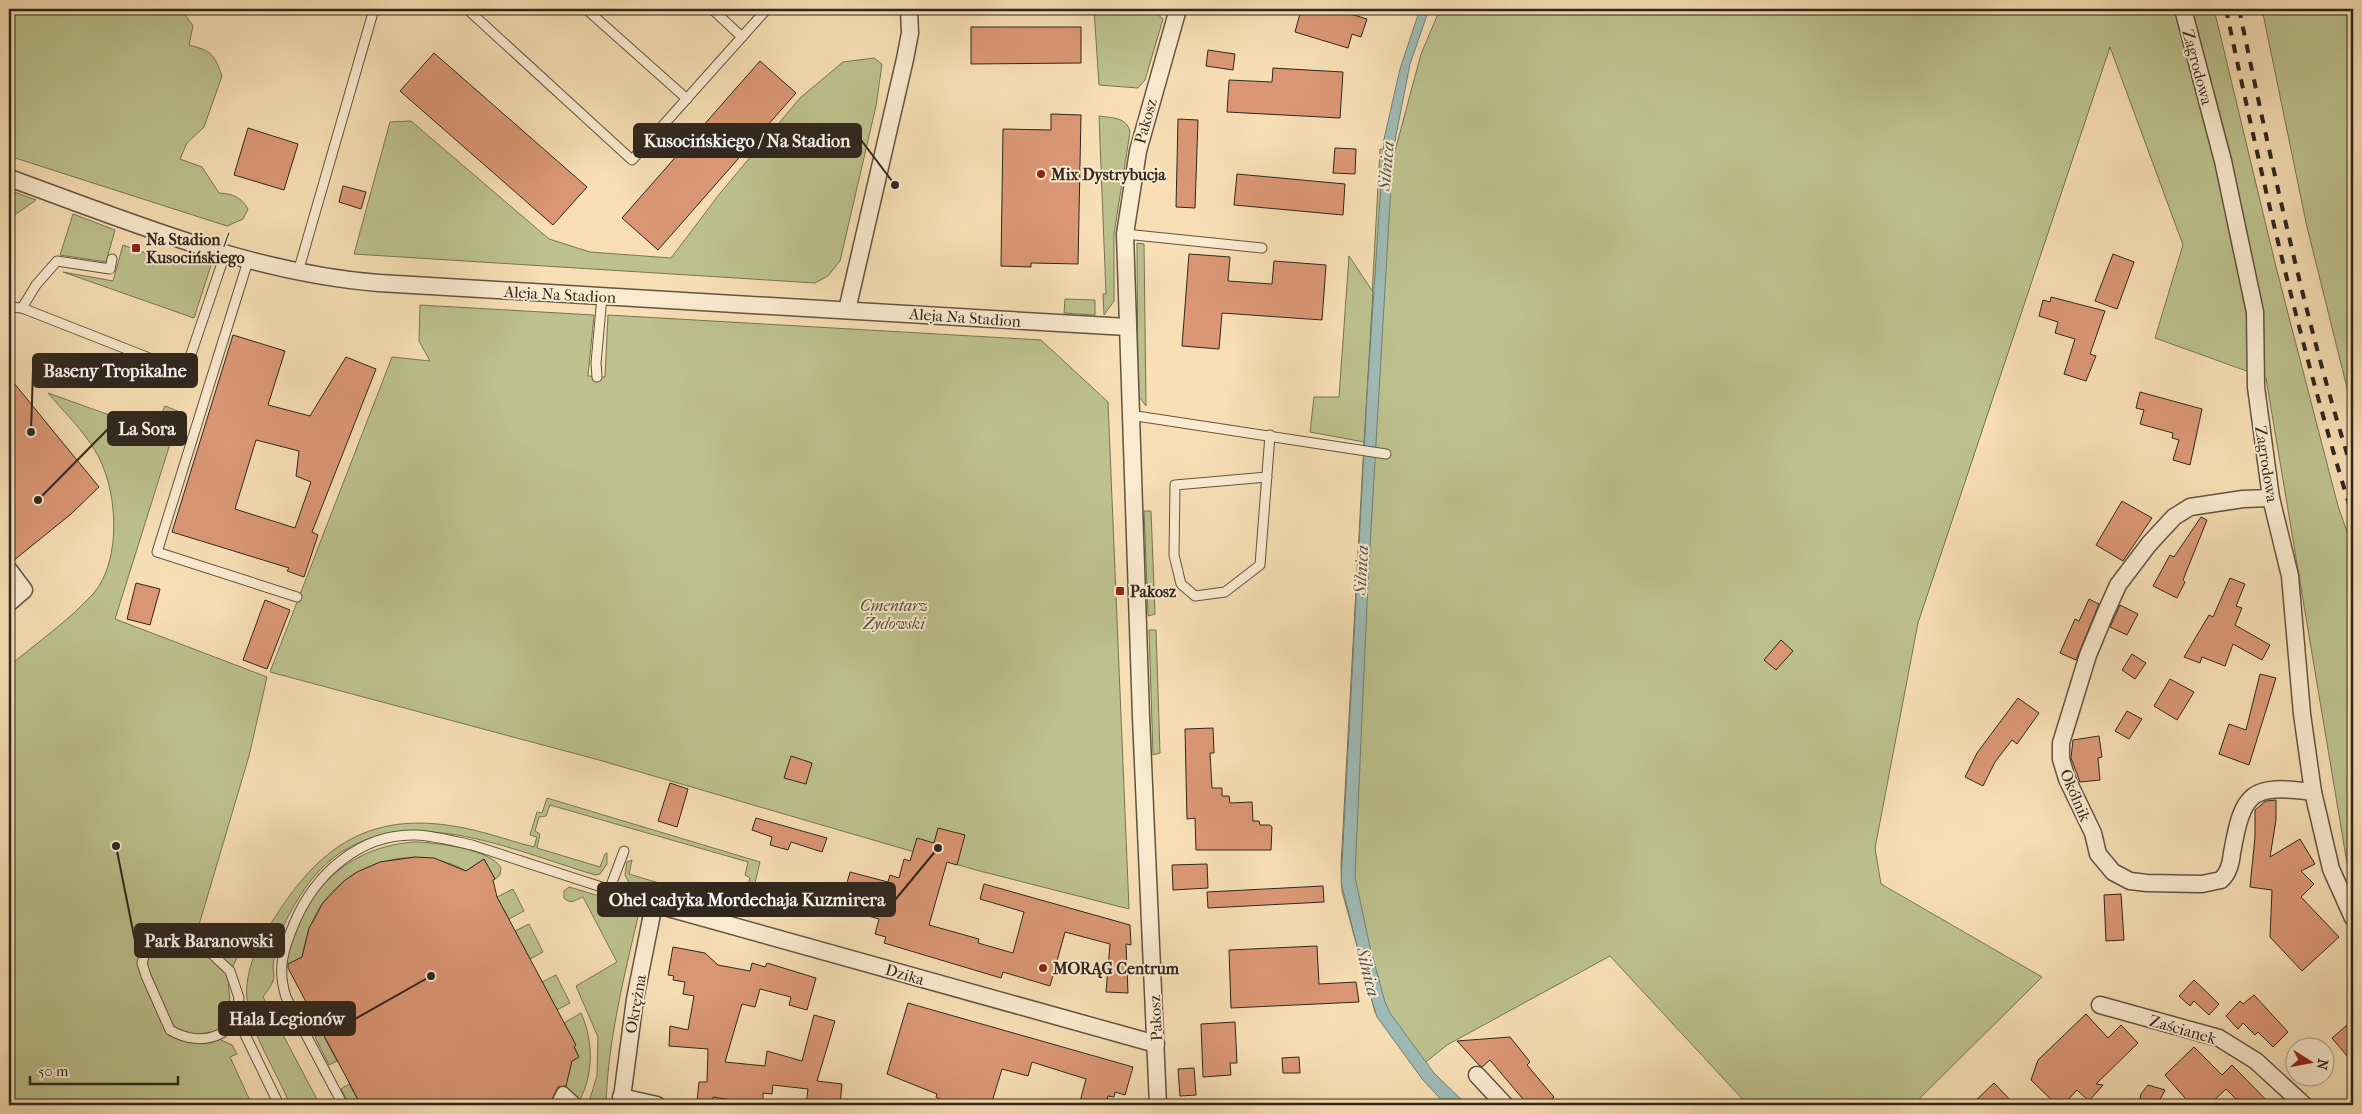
<svg xmlns="http://www.w3.org/2000/svg" width="2362" height="1114" font-family="'IM FELL French Canon',serif">
	<style>
		.green { fill: #bcc18d; stroke: #767456 }
		.water { fill: #9fbbb6; stroke: #727f79 }
		.building { fill: #db9775; stroke: #2f261e; fill-rule: evenodd }
		.lines { fill: none; stroke-linecap: round; stroke-linejoin: round }
		.service-casing { stroke: #615444; stroke-width: 11 }
		.pedestrian-casing { stroke: #615444; stroke-width: 15 }
		.minor-casing { stroke: #615444; stroke-width: 19 }
		.service { stroke: #faeace; stroke-width: 9 }
		.pedestrian { stroke: #faeace; stroke-width: 12 }
		.minor { stroke: #faeace; stroke-width: 16 }
		.rail { stroke: #2f261e; stroke-width: 4; stroke-dasharray: 9 9; stroke-linecap: butt }
		.poi-dot { fill: #8f2418; stroke: #faeace; stroke-width: 2 }
		.labels { text-anchor: middle; stroke-width: 4; stroke-linejoin: round; paint-order: stroke }
		.street-label { font-size: 16px; fill: #2f261e; stroke: #faeace }
		.poi-label { font-size: 16px; font-weight: bold; fill: #2f261e; stroke: #faeace; text-anchor: start }
		.park-label { font-size: 16px; font-style: italic; fill: #524d3a; stroke: #faeace }
		.water-label { font-size: 18px; font-style: italic; fill: #51534c; stroke: #faeace }
		.leader { fill: none; stroke: #2f261e; stroke-width: 2 }
		.callout-dot { fill: #2f261e; stroke: #faeace; stroke-width: 2 }
		.callout { fill: #2f261e; stroke: #2f261e; stroke-width: 2 }
		.callout-label { font-size: 18px; text-anchor: middle; font-weight: bold; fill: #fff }
	</style>
	<rect width="100%" height="100%" fill="#f7deb4"/>
	<filter id="stains"><feTurbulence type="fractalNoise" baseFrequency=".004" numOctaves="4"/><feColorMatrix values="0 0 0 0 .2 0 0 0 0 .09 0 0 0 0 .02 0 0 0 .5 -.17"/></filter>
	<radialGradient id="worn" r=".72"><stop offset=".6" stop-color="#630" stop-opacity="0"/><stop offset="1" stop-color="#630" stop-opacity=".3"/></radialGradient>
	<g class="green">
		<path d="M9,9H181L193,26L189,45C212,51 214,54 222,76L204,127L187,143L180,159L202,167L219,193C233,194 241,197 248,209L243,219L227,226L9,156Z"/>
		<path d="M1094,9C1114,9 1147,3 1163,19L1145,80L1138,88L1099,85Z"/>
		<polygon points="1440,9 2214,9 2276,267 2338,506 2353,549 2353,875 2347,863 2266,378 2155,338 2183,245 2110,47 1918,623 1875,848 1881,884 2042,977 1913,1105 1748,1105 1610,956 1447,1045 1416,1070 1375,1012 1342,891 1341,865 1380,149 1395,151 1421,54"/>
		<polygon points="2262,9 2353,9 2353,412 2307,227"/>
		<polygon points="874,58 882,64 876,106 840,261 828,276 815,283 354,254 390,122 411,121 549,239 590,252 671,258 721,192 800,98 843,62"/>
		<path d="M1099,116C1112,118 1127,117 1130,132L1114,234V301L1104,315L1103,294H1106Z"/>
		<polygon points="9,190 36,200 9,219"/>
		<polygon points="73,214 115,230 106,262 60,255"/>
		<polygon points="1137,243 1144,244 1146,406 1138,395"/>
		<polygon points="123,245 157,257 211,265 194,318 63,272 113,281"/>
		<polygon points="1349,256 1373,292 1364,442 1310,432 1314,397 1339,397"/>
		<polygon points="1065,299 1095,300 1095,315 1064,313"/>
		<polygon points="420,305 594,315 588,376 605,377 608,315 1041,340 1108,402 1129,909 976,870 599,760 270,672 392,357 430,361 419,341"/>
		<path d="M48,393L154,431L165,406L180,412L115,619L267,677L249,756L196,935L241,950C224,982 229,982 231,1016L219,1031L221,1040L232,1045L237,1054L230,1057L252,1105H9V666C37,643 68,621 93,594C123,560 118,485 94,449C82,429 63,411 48,393Z"/>
		<polygon points="1144,511 1151,511 1155,614 1148,616"/>
		<polygon points="1149,630 1156,630 1160,753 1153,755"/>
		<path d="M547,798L760,862L748,912L649,882L645,890L629,883L625,875L627,862L632,860L629,874L736,906L740,893L746,892L750,878L745,875L748,862L550,805L546,816L539,817L535,831L540,834L537,848L600,867L605,854L607,853V864L600,874L595,875C496,845 368,783 298,899C292,909 285,921 281,932C277,942 274,956 273,966C273,971 275,977 273,981C271,987 266,992 263,997L320,1105H290C278,1074 250,1032 247,1001C244,966 261,939 279,911C323,844 372,813 453,826C480,830 507,840 534,847L537,837L530,835L537,812L542,813Z"/>
		<path d="M413,842C434,842 491,849 501,868L500,875L495,879L484,859L466,871C419,844 354,859 322,904C311,920 306,938 302,957L286,965C300,896 342,848 413,842Z"/>
		<path d="M569,887L640,908C625,973 608,1038 606,1105H588L597,1076L598,1037L576,986L617,962L583,897C575,900 571,905 564,898V891Z"/>
		<polygon points="513,889 524,911 509,919 497,897"/>
		<polygon points="529,924 543,952 530,959 515,931"/>
		<polygon points="556,975 570,1003 557,1010 542,982"/>
		<path d="M581,1013C594,1042 594,1077 577,1105L563,1093L572,1061L579,1057L564,1023Z"/>
		<polygon points="322,1033 337,1061 329,1065 315,1037"/>
		<polygon points="349,1084 361,1105 350,1105 341,1089"/>
	</g>
	<polygon class="water" points="1420,9 1429,9 1410,64 1393,151 1368,581 1355,877 1370,947 1385,1002 1390,1013 1434,1073 1467,1105 1446,1105 1423,1080 1377,1017 1364,974 1341,882 1367,395 1384,139 1400,69"/>
	<g class="building">
		<polygon points="1314,9 1334,9 1367,19 1361,37 1352,34 1348,48 1295,32 1301,10 1313,13"/>
		<polygon points="971,27 1081,27 1081,63 971,64"/>
		<polygon points="1208,50 1235,54 1233,70 1206,66"/>
		<polygon points="434,53 587,187 553,225 400,91"/>
		<polygon points="760,61 796,93 658,250 622,218"/>
		<polygon points="1273,68 1343,72 1340,118 1227,112 1229,80 1272,82"/>
		<polygon points="1051,114 1081,115 1078,264 1031,263 1031,267 1001,266 1003,129 1051,130"/>
		<polygon points="1178,119 1198,120 1195,208 1176,207"/>
		<polygon points="248,128 298,144 284,190 234,175"/>
		<polygon points="1335,148 1356,149 1355,174 1333,173"/>
		<polygon points="1237,174 1345,184 1343,215 1234,205"/>
		<polygon points="343,186 366,192 361,209 339,202"/>
		<polygon points="1189,254 1230,257 1228,281 1272,284 1274,261 1326,265 1322,320 1222,313 1219,349 1182,346"/>
		<polygon points="2113,254 2134,262 2117,309 2095,301"/>
		<polygon points="2051,297 2105,311 2090,354 2096,356 2086,381 2064,374 2075,339 2055,333 2058,322 2039,316 2043,300 2050,302"/>
		<path d="M233,335L285,351L268,405L310,416L346,357L376,369L312,532L318,535L304,577L287,571L289,568L172,532ZM256,440L299,451L296,476L311,482L295,528L235,509Z"/>
		<polygon points="9,377 99,487 71,514 13,561 9,560"/>
		<polygon points="2140,392 2202,409 2190,465 2173,460 2179,440 2172,438 2173,433 2140,424 2144,410 2136,408"/>
		<polygon points="2122,501 2152,518 2123,561 2096,545"/>
		<polygon points="2201,517 2207,520 2183,580 2185,582 2177,598 2153,586 2170,555 2174,557"/>
		<polygon points="2230,578 2245,584 2236,606 2242,608 2235,625 2270,645 2262,660 2233,644 2225,666 2202,657 2200,663 2184,657 2209,615 2213,617"/>
		<polygon points="136,583 160,589 150,625 127,619"/>
		<polygon points="2089,599 2099,604 2076,660 2060,653 2075,619 2079,621"/>
		<polygon points="265,600 290,610 267,669 243,660"/>
		<polygon points="2120,605 2138,614 2127,635 2110,627"/>
		<polygon points="1781,640 1793,651 1776,670 1764,660"/>
		<polygon points="2132,654 2146,663 2135,679 2122,670"/>
		<polygon points="2260,674 2276,678 2249,765 2219,754 2229,724 2246,730"/>
		<polygon points="2170,679 2194,692 2177,720 2154,706"/>
		<polygon points="2018,698 2039,713 2017,744 2012,740 1995,762 1983,786 1965,777 1977,753"/>
		<polygon points="2127,711 2142,719 2129,739 2115,731"/>
		<polygon points="1213,728 1214,753 1210,753 1212,788 1222,788 1222,796 1229,796 1230,803 1252,802 1253,821 1259,821 1260,825 1270,825 1272,827 1271,850 1196,850 1195,818 1187,819 1185,729"/>
		<polygon points="2099,736 2102,757 2098,758 2100,780 2080,782 2071,758 2073,740"/>
		<polygon points="791,756 812,763 806,784 784,778"/>
		<polygon points="670,783 688,789 677,827 658,821"/>
		<polygon points="2276,800 2276,820 2270,857 2300,839 2315,864 2301,871 2314,884 2301,897 2339,937 2302,971 2270,937 2272,890 2250,887 2255,837 2255,810 2266,801"/>
		<polygon points="756,818 827,838 822,852 791,842 788,850 770,845 772,837 752,830"/>
		<polygon points="938,828 965,835 957,865 947,862 929,925 979,939 978,943 1013,953 1024,912 980,899 984,884 1130,925 1131,945 1126,944 1128,993 1106,992 1110,944 1065,932 1050,986 1003,972 1001,978 884,943 886,937 875,934 879,919 840,908 850,872 888,882 890,875 899,878 904,859 910,861 917,838 934,843"/>
		<polygon points="415,857 434,858 466,871 484,859 495,879 493,880 497,897 576,1045 574,1047 579,1057 572,1061 566,1086 558,1087 549,1105 361,1105 288,968 288,964 302,957 309,928 316,916 322,904 344,881 357,872 380,862"/>
		<polygon points="1207,864 1208,888 1173,890 1172,865"/>
		<polygon points="1323,886 1324,902 1208,908 1207,892"/>
		<polygon points="2121,894 2124,940 2106,941 2104,895"/>
		<polygon points="1317,946 1319,984 1356,982 1359,1002 1231,1008 1229,950"/>
		<polygon points="673,947 705,953 718,965 750,971 752,963 765,967 767,963 816,978 807,1010 789,1005 791,997 760,989 755,1007 742,1004 725,1062 765,1066 767,1051 802,1061 814,1015 835,1021 817,1081 842,1084 840,1105 806,1105 808,1089 773,1085 772,1094 763,1093 763,1105 713,1097 713,1103 697,1101 699,1082 707,1082 708,1049 669,1046 670,1026 688,1030 694,996 683,994 685,982 673,980 674,976 668,975"/>
		<polygon points="2194,980 2219,1004 2209,1015 2194,1001 2190,1006 2179,996"/>
		<polygon points="2254,995 2288,1032 2273,1047 2258,1032 2255,1035 2243,1023 2238,1029 2226,1016 2240,1001 2243,1004"/>
		<polygon points="908,1003 1133,1067 1125,1095 1115,1092 1114,1097 1108,1096 1106,1105 1079,1105 1086,1079 1032,1062 1028,1076 1002,1069 991,1105 950,1105 936,1097 937,1094 887,1074"/>
		<polygon points="2086,1014 2108,1038 2121,1025 2138,1043 2096,1084 2103,1085 2089,1101 2077,1090 2065,1103 2060,1099 2056,1104 2031,1080 2038,1060"/>
		<polygon points="2353,1020 2353,1063 2332,1038"/>
		<polygon points="1235,1022 1237,1063 1230,1063 1231,1075 1203,1077 1201,1024"/>
		<polygon points="1510,1037 1530,1062 1527,1065 1554,1097 1545,1105 1528,1105 1490,1060 1482,1067 1479,1065 1457,1041"/>
		<polygon points="2194,1047 2222,1075 2232,1065 2271,1105 2242,1105 2226,1089 2209,1105 2191,1105 2165,1075"/>
		<polygon points="1299,1057 1300,1073 1283,1073 1282,1058"/>
		<polygon points="1194,1068 1196,1095 1180,1096 1178,1069"/>
		<polygon points="1994,1083 2015,1105 1971,1105"/>
		<polygon points="2148,1085 2165,1090 2157,1105 2139,1103 2141,1094"/>
	</g>
	<g class="lines">
		<g class="service-casing">
			<g id="service">
				<polyline points="467,9 632,160 767,9"/>
				<polyline points="586,9 687,99"/>
				<polyline points="712,9 742,37"/>
				<polyline points="1125,234 1262,248"/>
				<polyline points="112,259 110,269 57,261 36,285 22,308 185,372 225,254"/>
				<polyline points="248,261 157,552 297,597"/>
				<polyline points="298,272 374,9"/>
				<polyline points="9,307 22,308"/>
				<polyline points="597,377 596,363 602,297"/>
				<polyline points="1130,415 1386,454"/>
				<polyline points="1267,477 1175,485 1174,555 1181,584 1195,596 1225,592 1260,565 1270,435"/>
				<polyline points="610,888 624,851"/>
				<path d="M237,1018C232,1023 226,1032 220,1034C204,1042 185,1039 170,1030L146,976L142,963L146,951L176,945L197,947L212,954L230,971L239,998L237,1018L279,1105"/>
				<path d="M343,1105L286,997C277,969 283,950 294,924C314,875 360,833 416,835C435,836 454,841 472,845L654,904"/>
			</g>
		</g>
		<g class="pedestrian-casing">
			<polyline id="pedestrian" points="557,1105 563,1093 576,1105"/>
		</g>
		<g class="minor-casing">
			<g id="minor">
				<polyline points="2183,9 2223,161 2255,312 2256,387 2271,498 2290,576 2302,714 2313,792 2331,869 2353,918"/>
				<path d="M9,178C129,221 250,273 379,283L1127,327"/>
				<polyline points="847,310 905,59 910,33 909,9"/>
				<path d="M2271,498L2243,499L2190,507L2174,517L2149,544L2118,585L2105,614L2088,655L2061,743V759L2067,779L2093,833L2098,854L2113,872L2130,881L2147,883L2202,884L2221,880C2229,873 2231,863 2232,853C2243,791 2251,784 2313,792"/>
				<polyline points="9,570 24,590 9,603"/>
				<polyline points="2100,1005 2219,1038 2256,1061 2304,1105"/>
				<polyline points="1477,1075 1505,1105"/>
				<polyline points="621,1097 657,1105"/>
				<polyline points="621,1105 635,999 654,904 1156,1044"/>
				<polyline points="1158,1105 1141,717 1125,234 1138,151 1178,9"/>
			</g>
		</g>
		<use href="#service" class="service"/>
		<use href="#pedestrian" class="pedestrian"/>
		<use href="#minor" class="minor"/>
		<g class="rail">
			<path d="M2226,9C2262,180 2301,350 2353,517"/>
			<path d="M2239,9C2272,165 2305,321 2353,473"/>
		</g>
	</g>
	<g class="poi-dot">
		<circle cx="1041" cy="174" r="5"/>
		<rect x="131" y="243" width="10" height="10" rx="2.5"/>
		<rect x="1115" y="586" width="10" height="10" rx="2.5"/>
		<circle cx="1043" cy="968" r="5"/>
	</g>
	<g class="labels">
		<g class="street-label">
			<text transform="translate(2198 67) rotate(75)" y="6">Zagrodowa</text>
			<text transform="translate(1145 121) rotate(-75)" y="6">Pakosz</text>
			<text transform="translate(560 294) rotate(3)" y="6">Aleja Na Stadion</text>
			<text transform="translate(965 317) rotate(4)" y="6">Aleja Na Stadion</text>
			<text transform="translate(2267 464) rotate(81)" y="6">Zagrodowa</text>
			<text transform="translate(2076 795) rotate(67)" y="6">Okólnik</text>
			<text transform="translate(905 974) rotate(16)" y="6">Dzika</text>
			<text transform="translate(635 1004) rotate(-80)" y="6">Okrężna</text>
			<text transform="translate(1155 1018) rotate(-93)" y="6">Pakosz</text>
			<text transform="translate(2183 1029) rotate(16)" y="6">Zaścianek</text>
		</g>
		<g class="poi-label">
			<text x="1051" y="180">Mix Dystrybucja</text>
			<text x="146" y="245">Na Stadion /<tspan x="146" dy="18">Kusocińskiego</tspan></text>
			<text x="1130" y="597">Pakosz</text>
			<text x="1053" y="974">MORĄG Centrum</text>
		</g>
		<g class="park-label">
			<text x="894" y="611">Cmentarz<tspan x="894" dy="18">Żydowski</tspan></text>
		</g>
		<g class="water-label">
			<text transform="translate(1386 166) rotate(-85)" y="6">Silnica</text>
			<text transform="translate(1361 570) rotate(-87)" y="6">Silnica</text>
			<text transform="translate(1368 972) rotate(76)" y="6">Silnica</text>
		</g>
	</g>
	<path class="leader" d="M895 185L861 140M31 432L33 370M38 500L108 429M938 848L895 900M116 846L135 941M431 976L355 1019"/>
	<g class="callout-dot">
		<circle cx="895" cy="185" r="5"/>
		<circle cx="31" cy="432" r="5"/>
		<circle cx="38" cy="500" r="5"/>
		<circle cx="938" cy="848" r="5"/>
		<circle cx="116" cy="846" r="5"/>
		<circle cx="431" cy="976" r="5"/>
	</g>
	<g class="callout">
		<rect x="634" y="124" width="227" height="33" rx="5"/>
		<rect x="33" y="354" width="164" height="33" rx="5"/>
		<rect x="108" y="412" width="78" height="33" rx="5"/>
		<rect x="598" y="883" width="297" height="33" rx="5"/>
		<rect x="135" y="924" width="149" height="33" rx="5"/>
		<rect x="219" y="1002" width="136" height="33" rx="5"/>
	</g>
	<g class="callout-label">
		<text x="747" y="147">Kusocińskiego / Na Stadion</text>
		<text x="115" y="377">Baseny Tropikalne</text>
		<text x="147" y="435">La Sora</text>
		<text x="747" y="906">Ohel cadyka Mordechaja Kuzmirera</text>
		<text x="209" y="947">Park Baranowski</text>
		<text x="287" y="1025">Hala Legionów</text>
	</g>
	<rect width="2362" height="1114" fill="none" stroke="#f7deb4" stroke-width="30"/>
	<rect x="10" y="10" width="2342" height="1094" fill="none" stroke="#2f261e" stroke-width="2.5"/>
	<rect x="15" y="15" width="2332" height="1084" fill="none" stroke="#2f261e"/>
	<g transform="translate(2310 1062) rotate(101)"><circle r="24" fill="#faeace" stroke="#a99c88"/>
	<path d="M0-4L9 19L0 12L-9 19Z" fill="#8f2418"/>
	<text y="-8" font-size="14" font-weight="bold" text-anchor="middle" fill="#2f261e">N</text>
	</g>
	<path d="M30 1076v8h148v-8" fill="none" stroke="#2f261e" stroke-width="2.5"/>
	<text x="38" y="1076" font-size="15" fill="#2f261e" stroke="#faeace" stroke-width="4" paint-order="stroke">50 m</text>
	<rect width="100%" height="100%" filter="url(#stains)"/>
	<rect width="100%" height="100%" fill="url(#worn)"/>
</svg>
